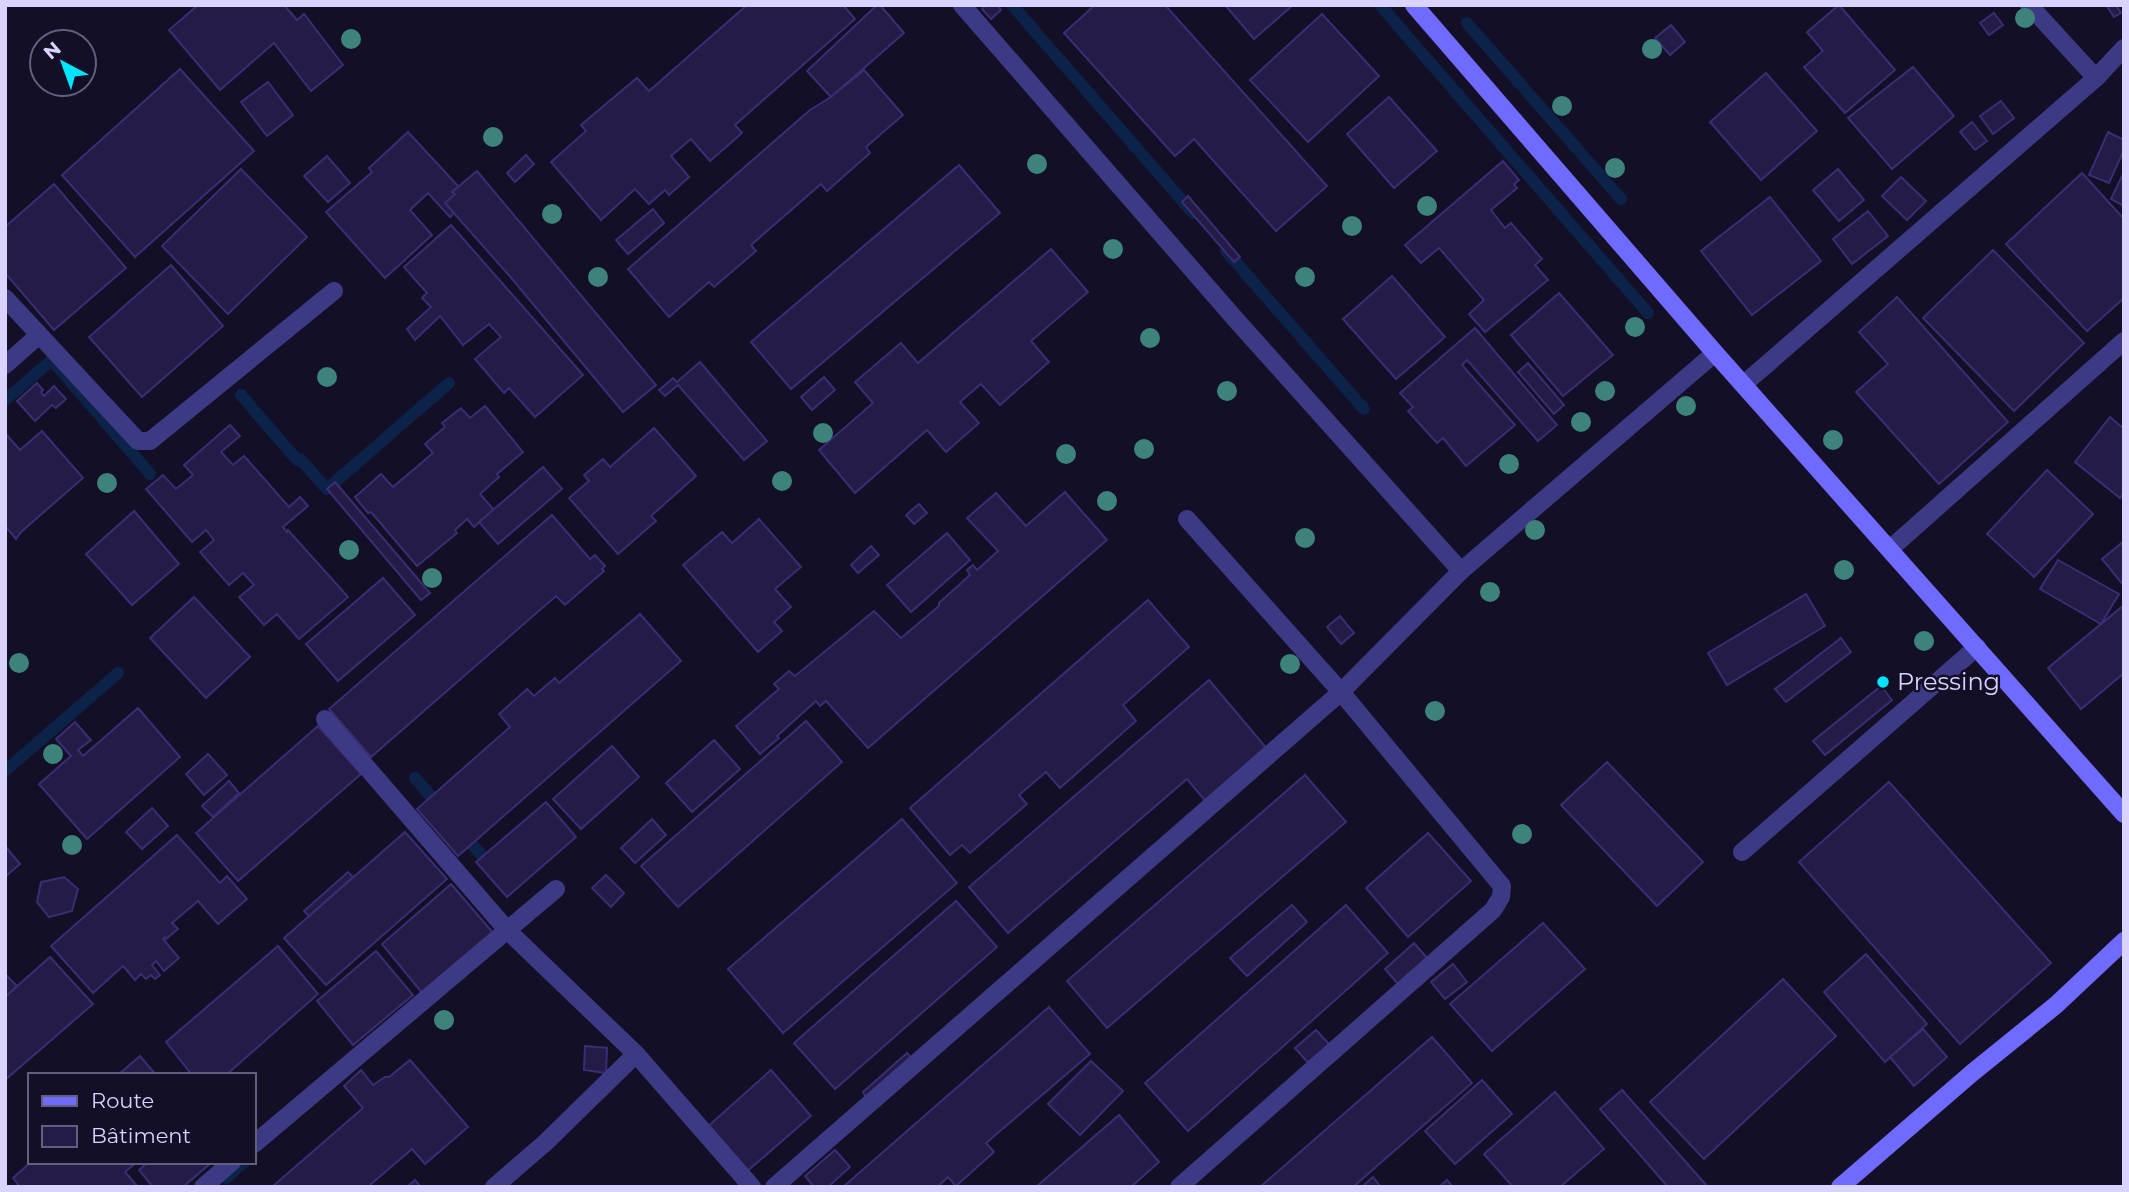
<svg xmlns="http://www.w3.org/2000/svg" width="2129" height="1192" font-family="Montserrat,sans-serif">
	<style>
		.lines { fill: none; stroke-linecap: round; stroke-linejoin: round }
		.stream { stroke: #0c2248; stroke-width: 12 }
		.building { fill: #241b47; stroke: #3b2d73; stroke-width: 2 }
		.service { stroke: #3d3a85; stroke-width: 18 }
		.minor { stroke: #3d3a85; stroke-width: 18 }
		.secondary { stroke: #6f6bff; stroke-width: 18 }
		.tree { fill: #3d827b }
		.poi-dot { fill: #00e5ff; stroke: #130f26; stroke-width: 2.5 }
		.labels { text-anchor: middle; stroke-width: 5; stroke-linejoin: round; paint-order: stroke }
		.poi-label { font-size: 24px; fill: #d9d4ff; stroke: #130f26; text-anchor: start }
	</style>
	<rect width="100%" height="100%" fill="#130f26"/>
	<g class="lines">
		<g class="stream">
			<polyline points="1012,5 1193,213"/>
			<polyline points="1380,5 1648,313"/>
			<polyline points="1467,23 1621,199"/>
			<polyline points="1226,251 1364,409"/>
			<polyline points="241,395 297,460 300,459 327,489 449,383"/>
			<polyline points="5,400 52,360 150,474"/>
			<polyline points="5,771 118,673"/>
			<polyline points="415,778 441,808"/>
			<polyline points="462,833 494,869"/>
			<polyline points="226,1178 244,1162"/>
		</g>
	</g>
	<g class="building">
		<polygon points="198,5 284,5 297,20 304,14 343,65 311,91 274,43 220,90 169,30"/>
		<polygon points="747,5 843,5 855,19 735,125 742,133 710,161 691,139 671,156 689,177 669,195 665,190 649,204 635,189 601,220 551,162 586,131 581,125 637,78 649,91"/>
		<polygon points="877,5 880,5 904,33 831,97 807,71"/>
		<polygon points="986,5 997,5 1001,10 991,19 982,9"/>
		<polygon points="1095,5 1165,5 1327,186 1276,231 1194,139 1175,156 1064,33"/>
		<polygon points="1225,5 1293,5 1254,39"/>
		<polygon points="1839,5 1895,70 1845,113 1804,67 1823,51 1807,32"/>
		<polygon points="2106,5 2116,5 2121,13 2114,17"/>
		<polygon points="1994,13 2003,25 1989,35 1980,23"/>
		<polygon points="1322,14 1379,76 1308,142 1250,80"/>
		<polygon points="1671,25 1685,42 1670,55 1655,38"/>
		<polygon points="1913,67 1954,116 1892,169 1848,118"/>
		<polygon points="180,69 254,151 135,257 62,175"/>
		<polygon points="864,70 903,115 866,147 870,153 827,191 821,184 751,245 756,251 714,287 709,282 669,317 628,269 810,110 831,97"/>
		<polygon points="1766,73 1817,131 1761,180 1710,122"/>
		<polygon points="268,82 293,115 267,136 241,102"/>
		<polygon points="1389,97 1437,151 1394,188 1347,134"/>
		<polygon points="2001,101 2014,118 1993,134 1980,116"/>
		<polygon points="1972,122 1987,141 1975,150 1960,132"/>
		<polygon points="408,132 470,199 450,217 428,193 410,210 432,235 385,278 326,212 372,172 369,168"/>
		<polygon points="2108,132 2124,140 2124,150 2109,183 2089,175"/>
		<polygon points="526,155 534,164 515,182 507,173"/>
		<polygon points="327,156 350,183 328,202 304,176"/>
		<polygon points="1503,161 1519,180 1514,184 1517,188 1491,210 1505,228 1511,223 1542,259 1535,265 1548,280 1485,332 1469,314 1484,300 1439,248 1421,263 1405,245"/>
		<polygon points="959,165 1000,213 791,389 751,342"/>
		<polygon points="241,169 307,237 228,314 162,246"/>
		<polygon points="1838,169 1864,200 1839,221 1813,190"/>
		<polygon points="477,171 656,385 623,412 513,280 445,203 455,194 452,192"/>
		<polygon points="2124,172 2124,206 2111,199"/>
		<polygon points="2082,173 2124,219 2124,298 2087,331 2006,244"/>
		<polygon points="1901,177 1926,201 1907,220 1882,196"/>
		<polygon points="54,184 126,268 54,330 5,273 5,227"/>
		<polygon points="1188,196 1240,257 1234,262 1182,202"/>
		<polygon points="1770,197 1821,261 1752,315 1701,251"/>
		<polygon points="653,209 664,223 628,254 616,240"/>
		<polygon points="1868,211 1888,236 1852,264 1833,239"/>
		<polygon points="451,225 583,375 535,417 509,388 504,393 475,359 501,337 489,324 463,345 440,316 415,340 407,329 431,307 422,298 427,293 404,267"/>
		<polygon points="1051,249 1088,292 1031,341 1049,362 1000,405 981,384 960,402 979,423 946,452 927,430 855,493 819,450 873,403 855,382 901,343 918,363"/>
		<polygon points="1993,250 2084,343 2014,411 1923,318"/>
		<polygon points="171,265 223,326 142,397 89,337"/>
		<polygon points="1392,276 1445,337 1396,379 1343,319"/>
		<polygon points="1559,293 1613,355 1563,396 1511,335"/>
		<polygon points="1897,297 2008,422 1939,484 1856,392 1888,364 1859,332"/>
		<polygon points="1475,328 1557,425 1538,441 1467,360 1462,365 1515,425 1466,466 1443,438 1437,443 1408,411 1413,407 1400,393"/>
		<polygon points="700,362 767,441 744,460 678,385 665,396 659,390 673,378 677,382"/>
		<polygon points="1528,363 1564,405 1554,414 1518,372"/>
		<polygon points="824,377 835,390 812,410 801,397"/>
		<polygon points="37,383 43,390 41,392 44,396 54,386 66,399 56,408 52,405 35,421 17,401"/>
		<polygon points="485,406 523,452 497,474 499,477 480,494 494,510 474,527 467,519 455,530 457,533 417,566 371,512 368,513 355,497 381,474 393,487 433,453 425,444 445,427 442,423 461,408 470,418"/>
		<polygon points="2110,417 2124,429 2124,493 2120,498 2075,462"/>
		<polygon points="230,425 240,436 221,452 233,465 244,456 289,507 300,497 308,506 283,527 287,532 288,530 348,597 299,639 277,614 264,625 239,597 254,585 243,573 229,585 200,552 214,540 206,530 192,542 146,489 163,475 176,489 193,475 184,465"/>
		<polygon points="654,428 696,476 651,516 656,521 618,554 569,498 589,481 584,475 603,459 610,467"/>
		<polygon points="42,431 83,478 21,532 16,539 5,526 5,433 20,450"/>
		<polygon points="543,467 562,489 498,544 479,522"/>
		<polygon points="2047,470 2093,514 2034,577 1987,534"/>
		<polygon points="335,482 430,593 421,600 327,489"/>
		<polygon points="1065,492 1107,540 868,748 826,701 820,706 816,701 777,736 779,738 760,754 736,726 779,689 774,684 789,671 795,676 874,611 901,638 939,606 939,603 970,575 967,570 973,565 977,570 998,551 967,518 996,493 1026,526"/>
		<polygon points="919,504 927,513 914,524 906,515"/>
		<polygon points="134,511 179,564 132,605 86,554"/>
		<polygon points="552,515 590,559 595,555 605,566 602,569 604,571 565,605 556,596 371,757 329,709"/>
		<polygon points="759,519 801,567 775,589 791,607 774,622 782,631 758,652 683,565 722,532 732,543"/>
		<polygon points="947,533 970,560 911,612 887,585"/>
		<polygon points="2124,541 2124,586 2102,559"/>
		<polygon points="871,546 879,555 858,573 851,565"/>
		<polygon points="2058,560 2119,594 2101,624 2040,589"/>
		<polygon points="383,578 415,615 338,681 306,644"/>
		<polygon points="1806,594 1825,626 1727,685 1708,653"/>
		<polygon points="194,597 250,657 206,698 150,638"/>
		<polygon points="1148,600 1189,647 1123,705 1136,721 1060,788 1046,772 1019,795 1027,804 970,853 962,845 950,855 910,808"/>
		<polygon points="2124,605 2124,673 2081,709 2048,668"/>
		<polygon points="640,614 681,661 458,856 417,809 510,727 499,714 525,691 527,689 534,696 555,678 559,683"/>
		<polygon points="1340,616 1354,633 1341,644 1327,627"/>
		<polygon points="1841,638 1851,652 1786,702 1775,689"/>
		<polygon points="1209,680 1268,750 1207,803 1187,779 1008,933 969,887"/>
		<polygon points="1881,686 1892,700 1825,755 1813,741"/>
		<polygon points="138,708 180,757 87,839 39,784 71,756 56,739 75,722 91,740 78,750 83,756"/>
		<polygon points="806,721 842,762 678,907 641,866"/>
		<polygon points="318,726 361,774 238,881 196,833"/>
		<polygon points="714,740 740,769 692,812 666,783"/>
		<polygon points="612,746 639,777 581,829 553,799"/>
		<polygon points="208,754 227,775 204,795 186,774"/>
		<polygon points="1607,762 1703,862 1657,906 1561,805"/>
		<polygon points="1305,775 1346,822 1107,1028 1067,981"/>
		<polygon points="229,781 239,793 213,817 202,806"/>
		<polygon points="1889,782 2051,963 1960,1044 1799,862"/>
		<polygon points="546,802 576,837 507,897 476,862"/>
		<polygon points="152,808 168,826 142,849 126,832"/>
		<polygon points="652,819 666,835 635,863 621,848"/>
		<polygon points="902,819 957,883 783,1033 728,969"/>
		<polygon points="405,832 447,879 326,985 284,938"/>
		<polygon points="1428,833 1471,881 1408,937 1366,888"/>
		<polygon points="177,835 220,883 227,876 247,899 218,924 198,901 172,923 178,929 166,939 165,937 163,939 179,958 164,971 156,961 152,965 160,975 155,979 151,975 146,979 141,974 135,980 123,966 93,993 51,946"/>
		<polygon points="5,846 20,864 5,877"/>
		<polygon points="348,872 353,877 309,916 304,911"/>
		<polygon points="606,875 624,893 611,907 592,888"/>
		<polygon points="64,877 78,889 72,911 49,917 37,902 41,882"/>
		<polygon points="451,884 494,934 423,994 382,944"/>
		<polygon points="956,901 997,947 835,1089 794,1043"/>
		<polygon points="1292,905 1307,922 1247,976 1230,958"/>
		<polygon points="1346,905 1388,953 1188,1131 1145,1083"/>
		<polygon points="1543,923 1585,969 1492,1051 1450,1004"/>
		<polygon points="1414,943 1428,959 1398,984 1385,969"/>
		<polygon points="278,946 318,994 226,1075 192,1075 166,1042"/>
		<polygon points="376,951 413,995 353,1045 317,1001"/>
		<polygon points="1866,954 1927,1024 1885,1062 1824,992"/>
		<polygon points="50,957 93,1004 5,1080 5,997"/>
		<polygon points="1453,964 1467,982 1445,999 1431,982"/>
		<polygon points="5,974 17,986 5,997"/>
		<polygon points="1783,979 1836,1036 1704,1159 1650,1102"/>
		<polygon points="1049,1007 1090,1054 986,1143 994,1152 956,1186 948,1177 937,1187 843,1187"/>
		<polygon points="1923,1029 1947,1057 1914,1086 1890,1057"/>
		<polygon points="1316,1030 1331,1046 1310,1065 1295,1048"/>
		<polygon points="1432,1037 1472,1083 1353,1187 1260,1187"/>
		<polygon points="585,1046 607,1048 606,1073 584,1070"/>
		<polygon points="907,1053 912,1059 866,1098 863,1092"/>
		<polygon points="140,1056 156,1075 118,1075"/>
		<polygon points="410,1060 468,1127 425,1164 412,1149 370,1185 372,1187 272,1187 363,1108 344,1086 361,1070 373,1085 385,1077 389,1077"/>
		<polygon points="1091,1061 1123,1091 1080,1135 1048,1104"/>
		<polygon points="771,1070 811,1116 745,1173 706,1128"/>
		<polygon points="1482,1080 1512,1114 1455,1164 1425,1131"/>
		<polygon points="1622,1090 1708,1187 1668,1187 1600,1109"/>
		<polygon points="1555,1092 1604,1149 1560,1187 1513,1187 1484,1154"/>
		<polygon points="1119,1115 1159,1162 1131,1187 1036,1187"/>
		<polygon points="835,1150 850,1167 828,1187 814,1187 805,1176"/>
		<polygon points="31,1162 137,1162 125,1172 138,1187 20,1187 13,1178"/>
		<polygon points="148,1162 212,1162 183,1187 153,1187 139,1170"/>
		<polygon points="1373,1177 1381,1187 1362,1187"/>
		<polygon points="415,1180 421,1187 407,1187"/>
		<polygon points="1447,1180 1453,1187 1439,1187"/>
	</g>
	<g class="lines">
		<g class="service">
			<polyline points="1890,549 2124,341"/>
			<polyline points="325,719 508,931"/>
			<polyline points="1742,852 1977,647"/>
		</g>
		<g class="minor">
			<polyline points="962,5 1237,321 1461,571 1715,353"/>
			<polyline points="2029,5 2096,78"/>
			<polyline points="5,298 138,441 150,441 334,291"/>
			<polyline points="5,365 39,335"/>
			<polyline points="1744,384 2096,78 2124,48"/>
			<polyline points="508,931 636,1054"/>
			<polyline points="254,1144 556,889"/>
			<polyline points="203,1187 232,1162"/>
			<polyline points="494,1187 545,1143 636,1054 752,1187"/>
			<polyline points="774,1187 1341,692 1187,519"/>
			<polyline points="1179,1187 1493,910 1501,897 1502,886 1341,692 1461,571"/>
		</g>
		<g class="secondary">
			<polyline points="1414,5 1715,353 2124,814"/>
			<polyline points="1840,1187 1972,1073 2056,1005 2124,941"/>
		</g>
	</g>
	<g class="tree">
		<circle cx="2025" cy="18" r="10"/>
		<circle cx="351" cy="39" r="10"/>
		<circle cx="1652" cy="49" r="10"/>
		<circle cx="1562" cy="106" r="10"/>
		<circle cx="493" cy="137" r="10"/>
		<circle cx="1037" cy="164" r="10"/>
		<circle cx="1615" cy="168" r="10"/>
		<circle cx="1427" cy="206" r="10"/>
		<circle cx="552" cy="214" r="10"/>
		<circle cx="1352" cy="226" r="10"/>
		<circle cx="1113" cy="249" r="10"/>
		<circle cx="598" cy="277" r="10"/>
		<circle cx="1305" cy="277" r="10"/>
		<circle cx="1635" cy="327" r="10"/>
		<circle cx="1150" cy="338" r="10"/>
		<circle cx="327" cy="377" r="10"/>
		<circle cx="1227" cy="391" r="10"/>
		<circle cx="1605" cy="391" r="10"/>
		<circle cx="1686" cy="406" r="10"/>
		<circle cx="1581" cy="422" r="10"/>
		<circle cx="823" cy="433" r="10"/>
		<circle cx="1833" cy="440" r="10"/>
		<circle cx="1144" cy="449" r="10"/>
		<circle cx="1066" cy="454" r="10"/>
		<circle cx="1509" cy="464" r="10"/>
		<circle cx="782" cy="481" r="10"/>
		<circle cx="107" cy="483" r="10"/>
		<circle cx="1107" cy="501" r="10"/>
		<circle cx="1535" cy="530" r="10"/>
		<circle cx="1305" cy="538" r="10"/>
		<circle cx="349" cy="550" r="10"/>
		<circle cx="1844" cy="570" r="10"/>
		<circle cx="432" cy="578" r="10"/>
		<circle cx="1490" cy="592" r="10"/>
		<circle cx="1924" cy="641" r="10"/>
		<circle cx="19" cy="663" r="10"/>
		<circle cx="1290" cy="664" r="10"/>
		<circle cx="1435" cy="711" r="10"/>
		<circle cx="53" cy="754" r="10"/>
		<circle cx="1522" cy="834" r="10"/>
		<circle cx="72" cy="845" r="10"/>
		<circle cx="444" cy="1020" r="10"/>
	</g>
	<circle class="poi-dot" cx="1883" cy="682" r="7"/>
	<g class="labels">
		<g class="poi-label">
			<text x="1897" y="690">Pressing</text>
		</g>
	</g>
	<rect width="2129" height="1192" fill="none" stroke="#d9d4ff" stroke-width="14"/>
	<rect x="28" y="1073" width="228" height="91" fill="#130f26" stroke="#625e7d" stroke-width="2"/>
	<rect x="42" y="1096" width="35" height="10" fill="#6f6bff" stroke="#625e7d" stroke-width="2"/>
	<text x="91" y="1108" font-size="21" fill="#d9d4ff">Route</text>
	<rect x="42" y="1126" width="35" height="21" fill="#241b47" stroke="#625e7d" stroke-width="2"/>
	<text x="91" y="1143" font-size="21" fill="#d9d4ff">Bâtiment</text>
	<g transform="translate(63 63) rotate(319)"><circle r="33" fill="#130f26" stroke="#625e7d" stroke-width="2"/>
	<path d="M0-5L12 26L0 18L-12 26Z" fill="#00e5ff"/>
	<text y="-10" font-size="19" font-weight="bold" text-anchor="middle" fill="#d9d4ff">N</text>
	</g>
</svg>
